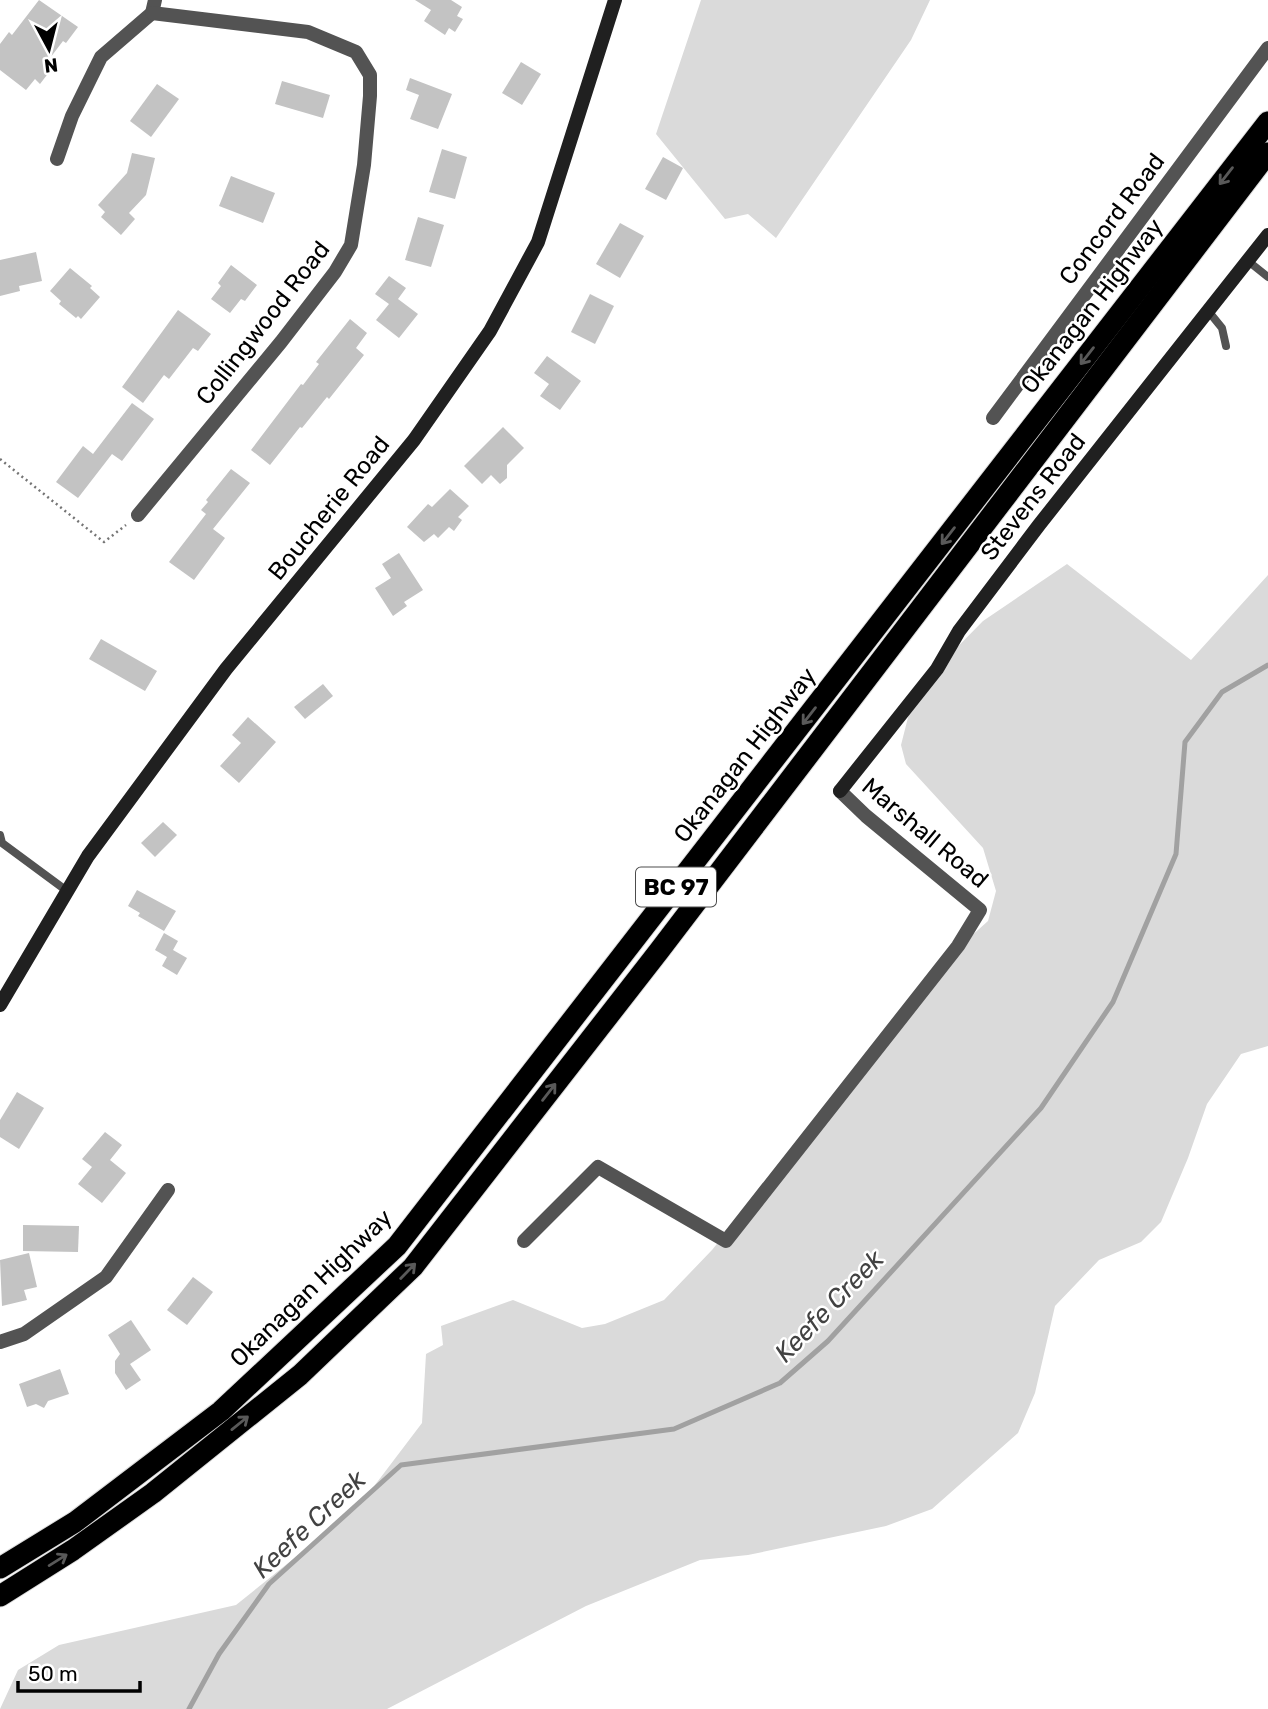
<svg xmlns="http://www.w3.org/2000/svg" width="1268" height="1709" font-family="Rubik,sans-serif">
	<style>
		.green { fill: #dadada }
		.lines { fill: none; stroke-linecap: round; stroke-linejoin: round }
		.stream { stroke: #a1a1a1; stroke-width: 5 }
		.building { fill: #c3c3c3 }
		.highway-casing { stroke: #dbdbdb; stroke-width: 23 }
		.path { stroke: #757575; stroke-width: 2.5; stroke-dasharray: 2 3.5; stroke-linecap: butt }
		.lane { stroke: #535353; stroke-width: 8 }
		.street { stroke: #535353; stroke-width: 14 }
		.secondary { stroke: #202020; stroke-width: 14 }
		.highway { stroke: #000; stroke-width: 21 }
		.oneway { stroke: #595959 }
		.labels { text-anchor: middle; stroke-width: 5; stroke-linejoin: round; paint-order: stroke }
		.shield { fill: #fff; stroke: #4c4c4c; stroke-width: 2 }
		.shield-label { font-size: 23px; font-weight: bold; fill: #000 }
		.street-label { font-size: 24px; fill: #000; stroke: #fff }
		.water-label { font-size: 26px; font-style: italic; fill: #424242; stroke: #fff }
	</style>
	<rect width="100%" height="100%" fill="#fff"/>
	<g class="green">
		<polygon points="701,0 930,0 911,40 776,238 748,214 725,219 656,134"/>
		<polygon points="1067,564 1191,660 1268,575 1268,1046 1241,1054 1207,1104 1188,1158 1161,1222 1141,1242 1099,1260 1055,1306 1035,1393 1018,1433 932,1509 886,1526 748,1555 700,1560 586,1606 387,1709 0,1709 18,1670 59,1645 236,1605 359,1506 422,1423 426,1354 443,1345 441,1326 513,1300 582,1328 605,1324 664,1300 712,1250 949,956 988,921 996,891 983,848 906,764 901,745 915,690 983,621"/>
	</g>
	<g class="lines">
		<polyline class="stream" points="189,1709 219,1654 269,1584 401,1465 674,1429 780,1383 828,1341 1041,1108 1113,1002 1176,854 1185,742 1222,692 1268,665"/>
	</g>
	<g class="building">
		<polygon points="39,0 78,27 66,43 63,41 47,62 53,67 40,84 35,79 26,90 0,70 0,44 9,32 12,35"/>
		<polygon points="415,0 451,0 462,7 457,16 463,19 455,32 449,28 445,35 424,21 431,10"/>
		<polygon points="521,62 541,74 522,105 502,93"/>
		<polygon points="410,78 452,94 438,129 410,119 419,95 406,90"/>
		<polygon points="282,81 330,95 323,118 275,104"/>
		<polygon points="157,84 179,99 151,137 130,121"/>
		<polygon points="442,149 467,157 455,199 429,192"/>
		<polygon points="132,153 155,158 146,195 129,213 135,219 121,235 101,217 105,212 98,205 127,173"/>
		<polygon points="663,157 683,168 666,200 645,189"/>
		<polygon points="231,176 275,193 263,223 219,206"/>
		<polygon points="418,217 444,225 431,267 405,260"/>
		<polygon points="620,223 644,236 620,278 596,264"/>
		<polygon points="36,252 42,281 19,286 20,291 0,296 0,260"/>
		<polygon points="231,265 257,285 245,301 241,299 230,313 211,299 221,286 218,283"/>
		<polygon points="70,268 92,286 90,288 100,297 81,319 78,316 76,318 59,304 61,301 50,291"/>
		<polygon points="389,276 406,288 398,299 418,314 399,338 376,320 389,304 375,294"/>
		<polygon points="590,294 614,306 595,344 571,332"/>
		<polygon points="178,310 211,334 198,351 193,348 169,379 164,375 143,403 122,387"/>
		<polygon points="350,319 367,333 356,348 364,355 329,399 327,397 302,428 300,427 270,465 251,450 301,384 303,385 319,364 316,362"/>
		<polygon points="547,356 581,381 560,410 540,396 549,384 534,373"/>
		<polygon points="132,403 154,419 122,461 112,454 78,498 56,482 83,446 93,454"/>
		<polygon points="503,427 524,448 507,465 507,478 500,484 491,475 482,484 464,466"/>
		<polygon points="231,469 250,483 213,529 225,538 194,580 169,562 206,514 201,510 208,502 206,500"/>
		<polygon points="450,489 469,506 458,517 462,520 454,531 449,527 438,538 434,534 424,542 407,527 428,504 432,507"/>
		<polygon points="399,553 423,590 404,602 407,606 393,616 375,588 391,578 382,564"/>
		<polygon points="101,639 157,671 145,691 89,659"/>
		<polygon points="323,684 333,696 305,719 294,707"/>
		<polygon points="248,717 276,742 239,783 220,766 241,743 232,735"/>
		<polygon points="163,822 177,835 155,857 141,843"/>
		<polygon points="137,890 176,911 164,931 138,916 140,913 128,906"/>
		<polygon points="164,933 178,941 173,950 187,958 177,975 162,966 167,957 155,950"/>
		<polygon points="17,1092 44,1108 19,1149 0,1137 0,1120"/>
		<polygon points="105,1132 122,1145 110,1160 126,1173 102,1203 78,1184 92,1167 82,1159"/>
		<polygon points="23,1225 79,1226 78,1252 23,1251"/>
		<polygon points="29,1253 37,1287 24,1290 27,1300 2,1306 0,1260"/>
		<polygon points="193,1277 213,1292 187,1325 167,1310"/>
		<polygon points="131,1320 151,1350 130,1364 141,1380 126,1390 115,1373 115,1361 120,1354 108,1335"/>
		<polygon points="60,1369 69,1394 48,1401 44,1408 36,1404 27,1407 19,1384"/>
	</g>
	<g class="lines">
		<g class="highway-casing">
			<g id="highway">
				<polyline points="0,1568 75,1522 221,1411 397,1246 1268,122"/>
				<polyline points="0,1596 73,1550 153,1493 300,1375 413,1267 659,951 1268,153"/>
			</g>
		</g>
		<polyline class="path" points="0,459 104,542 126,525"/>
		<g class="lane">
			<polyline points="1248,261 1268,277"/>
			<polyline points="1209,312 1222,328 1226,346"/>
			<polyline points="0,835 2,843 67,891"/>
		</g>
		<g class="street">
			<polyline points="57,159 72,116 101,57 152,13 155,0"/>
			<polyline points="993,418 1268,48"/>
			<polyline points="138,515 281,342 335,272 351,245 364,165 370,96 370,75 356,52 308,32 152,13"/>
			<polyline points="524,1241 598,1167 726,1241 958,946 980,910 866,816 840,791"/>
			<polyline points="0,1342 24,1334 106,1277 168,1190"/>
		</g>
		<g class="secondary">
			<polyline points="840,791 937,669 959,631 1039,525 1268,235"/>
			<polyline points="0,1005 88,856 226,669 414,440 490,331 538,242 615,0"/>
		</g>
		<use href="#highway" class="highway"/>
	</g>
	<defs><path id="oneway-shaft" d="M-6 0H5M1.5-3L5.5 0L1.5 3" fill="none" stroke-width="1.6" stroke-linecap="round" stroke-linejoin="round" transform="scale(1.75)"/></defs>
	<g class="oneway">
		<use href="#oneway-shaft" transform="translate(1226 176) rotate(128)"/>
		<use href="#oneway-shaft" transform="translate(1087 356) rotate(128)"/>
		<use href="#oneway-shaft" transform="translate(948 536) rotate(128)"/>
		<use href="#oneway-shaft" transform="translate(809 716) rotate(128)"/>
		<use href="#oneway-shaft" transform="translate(549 1092) rotate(-52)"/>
		<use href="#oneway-shaft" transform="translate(408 1271) rotate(-46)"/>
		<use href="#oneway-shaft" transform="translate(240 1423) rotate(-39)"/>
		<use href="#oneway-shaft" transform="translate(58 1560) rotate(-32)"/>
	</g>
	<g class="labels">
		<rect class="shield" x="636" y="867.5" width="80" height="39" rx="5"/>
		<g class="shield-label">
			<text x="676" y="895">BC 97</text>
		</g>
		<g class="street-label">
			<text transform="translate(1112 219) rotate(-53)" y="8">Concord Road</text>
			<text transform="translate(1092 306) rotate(-52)" y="8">Okanagan Highway</text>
			<text transform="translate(263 323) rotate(-52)" y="8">Collingwood Road</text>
			<text transform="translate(1033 497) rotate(-52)" y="8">Stevens Road</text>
			<text transform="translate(329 508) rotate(-51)" y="8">Boucherie Road</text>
			<text transform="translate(745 755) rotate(-52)" y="8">Okanagan Highway</text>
			<text transform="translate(925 833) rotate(40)" y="8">Marshall Road</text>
			<text transform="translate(311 1288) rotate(-44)" y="8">Okanagan Highway</text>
		</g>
		<g class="water-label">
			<text transform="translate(829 1306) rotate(-46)" y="9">Keefe Creek</text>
			<text transform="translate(309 1524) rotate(-43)" y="9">Keefe Creek</text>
		</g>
	</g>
	<g transform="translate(49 49) rotate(173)" stroke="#ffffff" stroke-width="5" paint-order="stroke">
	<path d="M0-5L12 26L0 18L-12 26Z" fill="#000000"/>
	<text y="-10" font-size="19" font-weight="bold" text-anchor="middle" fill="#000000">N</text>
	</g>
	<path d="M18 1681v10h122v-10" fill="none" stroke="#000000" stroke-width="3.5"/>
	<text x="28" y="1681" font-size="21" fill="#000000" stroke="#ffffff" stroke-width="5" paint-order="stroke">50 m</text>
</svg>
